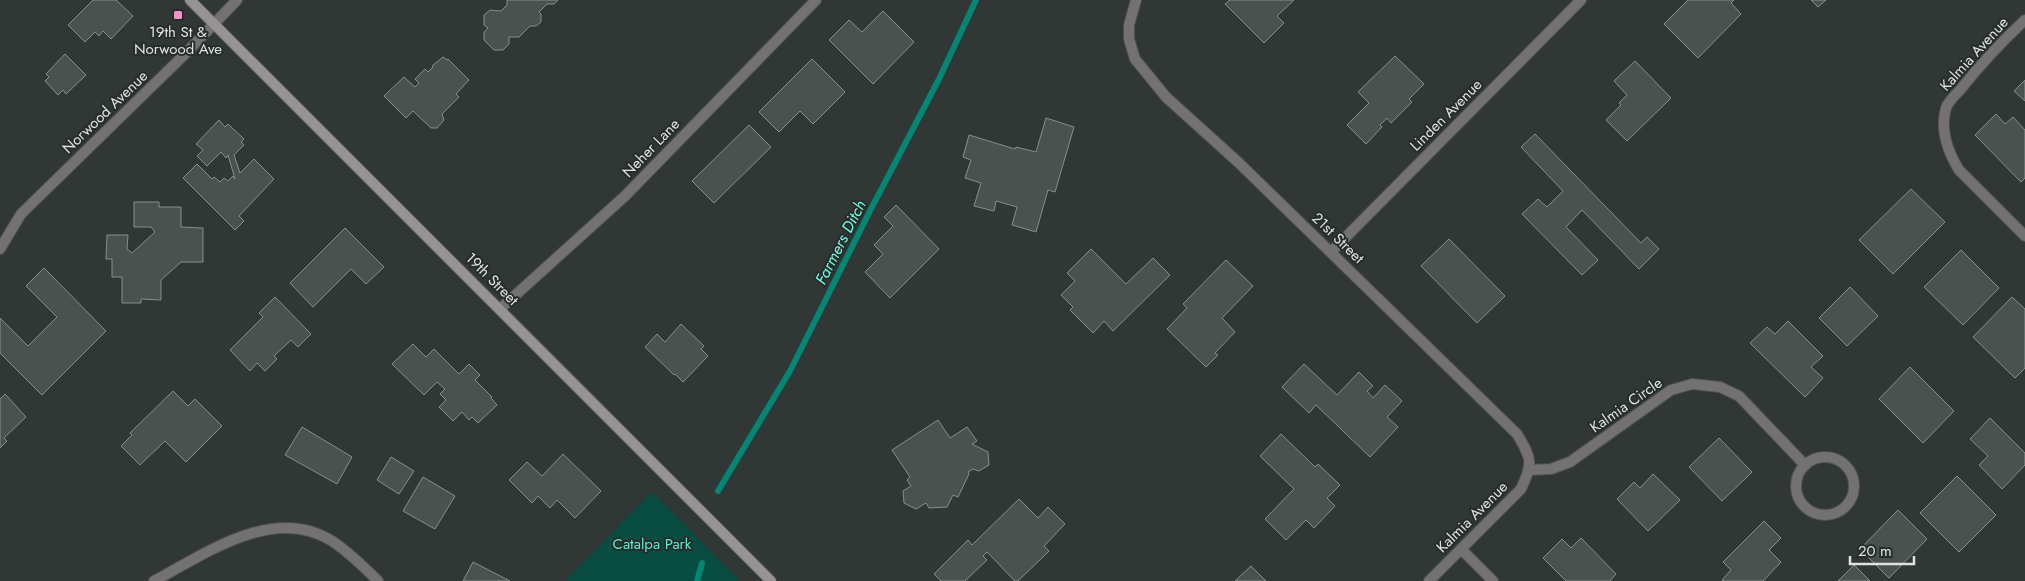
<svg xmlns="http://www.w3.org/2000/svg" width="2025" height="581" font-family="Jost,sans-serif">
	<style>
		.green { fill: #094d42 }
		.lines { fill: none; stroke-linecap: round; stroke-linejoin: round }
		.stream { stroke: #008774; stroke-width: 6 }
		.building { fill: #4a514f; stroke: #878f8d }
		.street-casing { stroke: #4c5351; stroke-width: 12 }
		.secondary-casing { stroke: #4c5351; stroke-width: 12 }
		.street { stroke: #747172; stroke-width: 10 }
		.secondary { stroke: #979294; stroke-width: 10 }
		.poi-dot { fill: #f890cc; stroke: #262d2b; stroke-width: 2 }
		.labels { text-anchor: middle; stroke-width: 4; stroke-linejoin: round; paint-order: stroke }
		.poi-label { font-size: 15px; fill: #dfe3e2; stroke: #262d2b }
		.street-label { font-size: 15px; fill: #dfe3e2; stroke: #262d2b }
		.park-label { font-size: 15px; fill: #60ebd0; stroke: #262d2b }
		.water-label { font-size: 16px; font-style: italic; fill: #73fce1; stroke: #262d2b }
	</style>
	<rect width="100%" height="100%" fill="#303735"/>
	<polygon class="green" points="652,492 740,581 565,581"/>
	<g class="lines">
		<g class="stream">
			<polyline points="718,491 790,371 871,209 939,79 976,0"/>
			<polyline points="697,581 702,563"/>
		</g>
	</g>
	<g class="building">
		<polygon points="93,0 116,0 133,16 111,39 103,31 99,36 95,32 85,42 68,25"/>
		<polygon points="507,0 558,0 554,4 547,4 539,12 541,14 541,22 536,26 530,26 519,37 509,37 509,44 503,50 494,50 484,40 484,32 488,28 484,25 484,15 490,10 501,11 507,5"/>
		<polygon points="1230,0 1294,0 1277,16 1284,23 1264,43 1225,4"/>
		<polygon points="1688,0 1734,0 1731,3 1741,14 1698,58 1664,24"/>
		<polygon points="1811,0 1826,0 1818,7"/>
		<polygon points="883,11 914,42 873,84 829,40 849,20 862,32"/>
		<polygon points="65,54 86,75 66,94 63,90 58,95 45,81 49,77 46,74"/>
		<polygon points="1395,56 1424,84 1409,99 1412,102 1391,123 1387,118 1380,125 1382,127 1366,144 1347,125 1369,103 1358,92"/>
		<polygon points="443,57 447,60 448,59 469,80 456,94 459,97 442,114 444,120 437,128 431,128 413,111 406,118 384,96 404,77 415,87 419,83 415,79 425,69 428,72 433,67 432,66"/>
		<polygon points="812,59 845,92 813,124 800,111 779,132 759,112"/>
		<polygon points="1635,61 1671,98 1627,141 1606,120 1621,105 1619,103 1627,95 1614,81"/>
		<polygon points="2025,80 2025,101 2014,91"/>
		<polygon points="1996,114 2005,124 2013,117 2025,130 2025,178 2021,182 1975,135"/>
		<polygon points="1046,118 1074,127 1055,192 1048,190 1036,232 1012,225 1017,207 996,201 994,211 974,206 981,183 965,178 971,160 963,157 969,135 1015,149 1016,147 1036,152"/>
		<polygon points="219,120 225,127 228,124 244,139 241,142 244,145 234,155 240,173 254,159 274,179 239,216 244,221 235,230 183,178 197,164 212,179 214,177 220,182 224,178 228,181 233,176 235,179 228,155 226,158 221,152 207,166 197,156 203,150 196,144"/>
		<polygon points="749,125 771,147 714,203 692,181"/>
		<polygon points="1535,134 1641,243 1647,237 1659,249 1639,269 1582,210 1566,227 1598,260 1582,275 1522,214 1538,199 1547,207 1563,191 1521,147"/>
		<polygon points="1911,189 1945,222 1893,274 1859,240"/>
		<polygon points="134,202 159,202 159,207 181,207 181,227 203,228 203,262 181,262 161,280 161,300 141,299 141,303 122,303 122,277 112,277 112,259 106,259 107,235 128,235 127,249 132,253 155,232 151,227 134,227"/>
		<polygon points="896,205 939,249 890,298 865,272 883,254 874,245 893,226 884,217"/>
		<polygon points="345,228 384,267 366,284 351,269 313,307 290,283"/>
		<polygon points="1449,239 1505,296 1477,323 1421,266"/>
		<polygon points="1091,249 1126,284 1153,258 1170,275 1113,331 1104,321 1093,333 1070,310 1073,307 1061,295 1075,281 1067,273"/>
		<polygon points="1961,250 1999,288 1963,325 1924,287"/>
		<polygon points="1226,260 1253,286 1222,318 1235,332 1215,353 1218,355 1206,367 1167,329 1187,308 1183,304"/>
		<polygon points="44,268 106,331 42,395 0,353 0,318 28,346 57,317 26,286"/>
		<polygon points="1850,287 1878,316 1847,346 1819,318"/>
		<polygon points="275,297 311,334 298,347 291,340 274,356 277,359 265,371 257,363 250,371 230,350 263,317 259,313"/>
		<polygon points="2012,297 2025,309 2025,368 2015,378 1973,337"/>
		<polygon points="1788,321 1823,356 1811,367 1823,378 1805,397 1750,343 1767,327 1775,334"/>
		<polygon points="681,324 704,346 701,349 708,356 683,382 675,374 674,375 645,347 657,334 665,342"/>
		<polygon points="413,344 426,357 434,349 459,374 469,364 480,375 475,380 492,397 491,398 497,405 478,423 472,417 469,420 462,412 453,421 439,407 446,400 440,394 445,389 437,382 424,395 392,364"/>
		<polygon points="1304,364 1337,395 1359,372 1373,386 1367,391 1373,398 1385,385 1402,401 1387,417 1398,427 1370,457 1316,405 1309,413 1282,387"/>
		<polygon points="1910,367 1954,411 1923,443 1879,399"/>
		<polygon points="173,391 188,406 195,399 222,426 186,462 165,441 140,465 121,446 132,435 130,433"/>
		<polygon points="5,394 26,417 4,438 7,441 0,448 0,399"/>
		<polygon points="1990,418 2025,453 2025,465 2002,489 1979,465 1988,456 1970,439"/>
		<polygon points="938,420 950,438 967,427 977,441 972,444 988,452 989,465 979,471 973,469 968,472 969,474 958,497 953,495 947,507 929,508 926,503 916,509 904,503 903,491 911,486 907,480 910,477 892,450"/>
		<polygon points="302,427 352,457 337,484 285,455"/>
		<polygon points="1281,434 1315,467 1318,464 1340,485 1327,498 1335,506 1314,528 1306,520 1286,540 1265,519 1294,489 1260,456"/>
		<polygon points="1719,438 1752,472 1722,501 1689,467"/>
		<polygon points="563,454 601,491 575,518 557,500 550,508 538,496 532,503 509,480 527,462 542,476"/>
		<polygon points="391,457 414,471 399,494 377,480"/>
		<polygon points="1653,474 1680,500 1648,531 1617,499 1634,482 1640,488"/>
		<polygon points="1957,476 1996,515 1959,552 1920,513"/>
		<polygon points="423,477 455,496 435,529 403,511"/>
		<polygon points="1019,499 1038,518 1048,507 1065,524 1044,546 1049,551 1018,581 1015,581 987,552 983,556 987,560 965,581 941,581 934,574 968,540 972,545"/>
		<polygon points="1898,510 1927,539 1889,578 1860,549"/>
		<polygon points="1764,521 1781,538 1769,550 1781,562 1763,581 1723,581 1722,580 1731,570 1723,562"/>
		<polygon points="1581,538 1616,574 1610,581 1566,581 1543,558 1562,539 1571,548"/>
		<polygon points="473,562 510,581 463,581"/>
		<polygon points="1854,565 1870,581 1838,581"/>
		<polygon points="1251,566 1266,581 1235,581"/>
	</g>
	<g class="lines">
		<g class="street-casing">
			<g id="street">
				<path d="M1136,0L1129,25V39L1135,59L1166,97L1239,163L1517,434C1532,459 1533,463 1521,489L1429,581"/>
				<path d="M2025,20C2001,42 1980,65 1960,90C1955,95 1948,102 1946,108C1940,129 1948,152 1959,170L2025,236"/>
				<polyline points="0,249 21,214 183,56 237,0"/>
				<polyline points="1331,252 1581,0"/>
				<polyline points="500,309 625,196 816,0"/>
				<circle cx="1825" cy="486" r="29"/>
				<polyline points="1529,470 1551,469 1570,462 1671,390 1692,384 1720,387 1739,396 1805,465"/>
				<polyline points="1461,549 1493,581"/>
				<path d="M154,581C205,554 274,504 332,541C349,552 364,567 378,581"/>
			</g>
		</g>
		<g class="secondary-casing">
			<polyline id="secondary" points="190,0 771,581"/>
		</g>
		<use href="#street" class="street"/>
		<use href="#secondary" class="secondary"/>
	</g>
	<rect class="poi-dot" x="173" y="10" width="10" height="10" rx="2.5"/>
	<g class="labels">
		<g class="poi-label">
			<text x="178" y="37">19th St &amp;<tspan x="178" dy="17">Norwood Ave</tspan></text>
		</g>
		<g class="street-label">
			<text transform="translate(1974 54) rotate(-48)" y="5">Kalmia Avenue</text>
			<text transform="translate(105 112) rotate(-44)" y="5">Norwood Avenue</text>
			<text transform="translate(1446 115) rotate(-45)" y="5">Linden Avenue</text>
			<text transform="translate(651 148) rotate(-46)" y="5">Neher Lane</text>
			<text transform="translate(1338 238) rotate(44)" y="5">21st Street</text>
			<text transform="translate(492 279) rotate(45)" y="5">19th Street</text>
			<text transform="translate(1626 405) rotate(-35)" y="5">Kalmia Circle</text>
			<text transform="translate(1472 517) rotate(-45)" y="5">Kalmia Avenue</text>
		</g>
		<g class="park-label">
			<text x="652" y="549">Catalpa Park</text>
		</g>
		<g class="water-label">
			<text transform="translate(840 242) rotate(-63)" y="6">Farmers Ditch</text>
		</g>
	</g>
	<path d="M1850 556v8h64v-8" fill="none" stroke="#dfe3e2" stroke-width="2.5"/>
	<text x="1858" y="556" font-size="15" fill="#dfe3e2" stroke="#262d2b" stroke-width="4" paint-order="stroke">20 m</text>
</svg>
